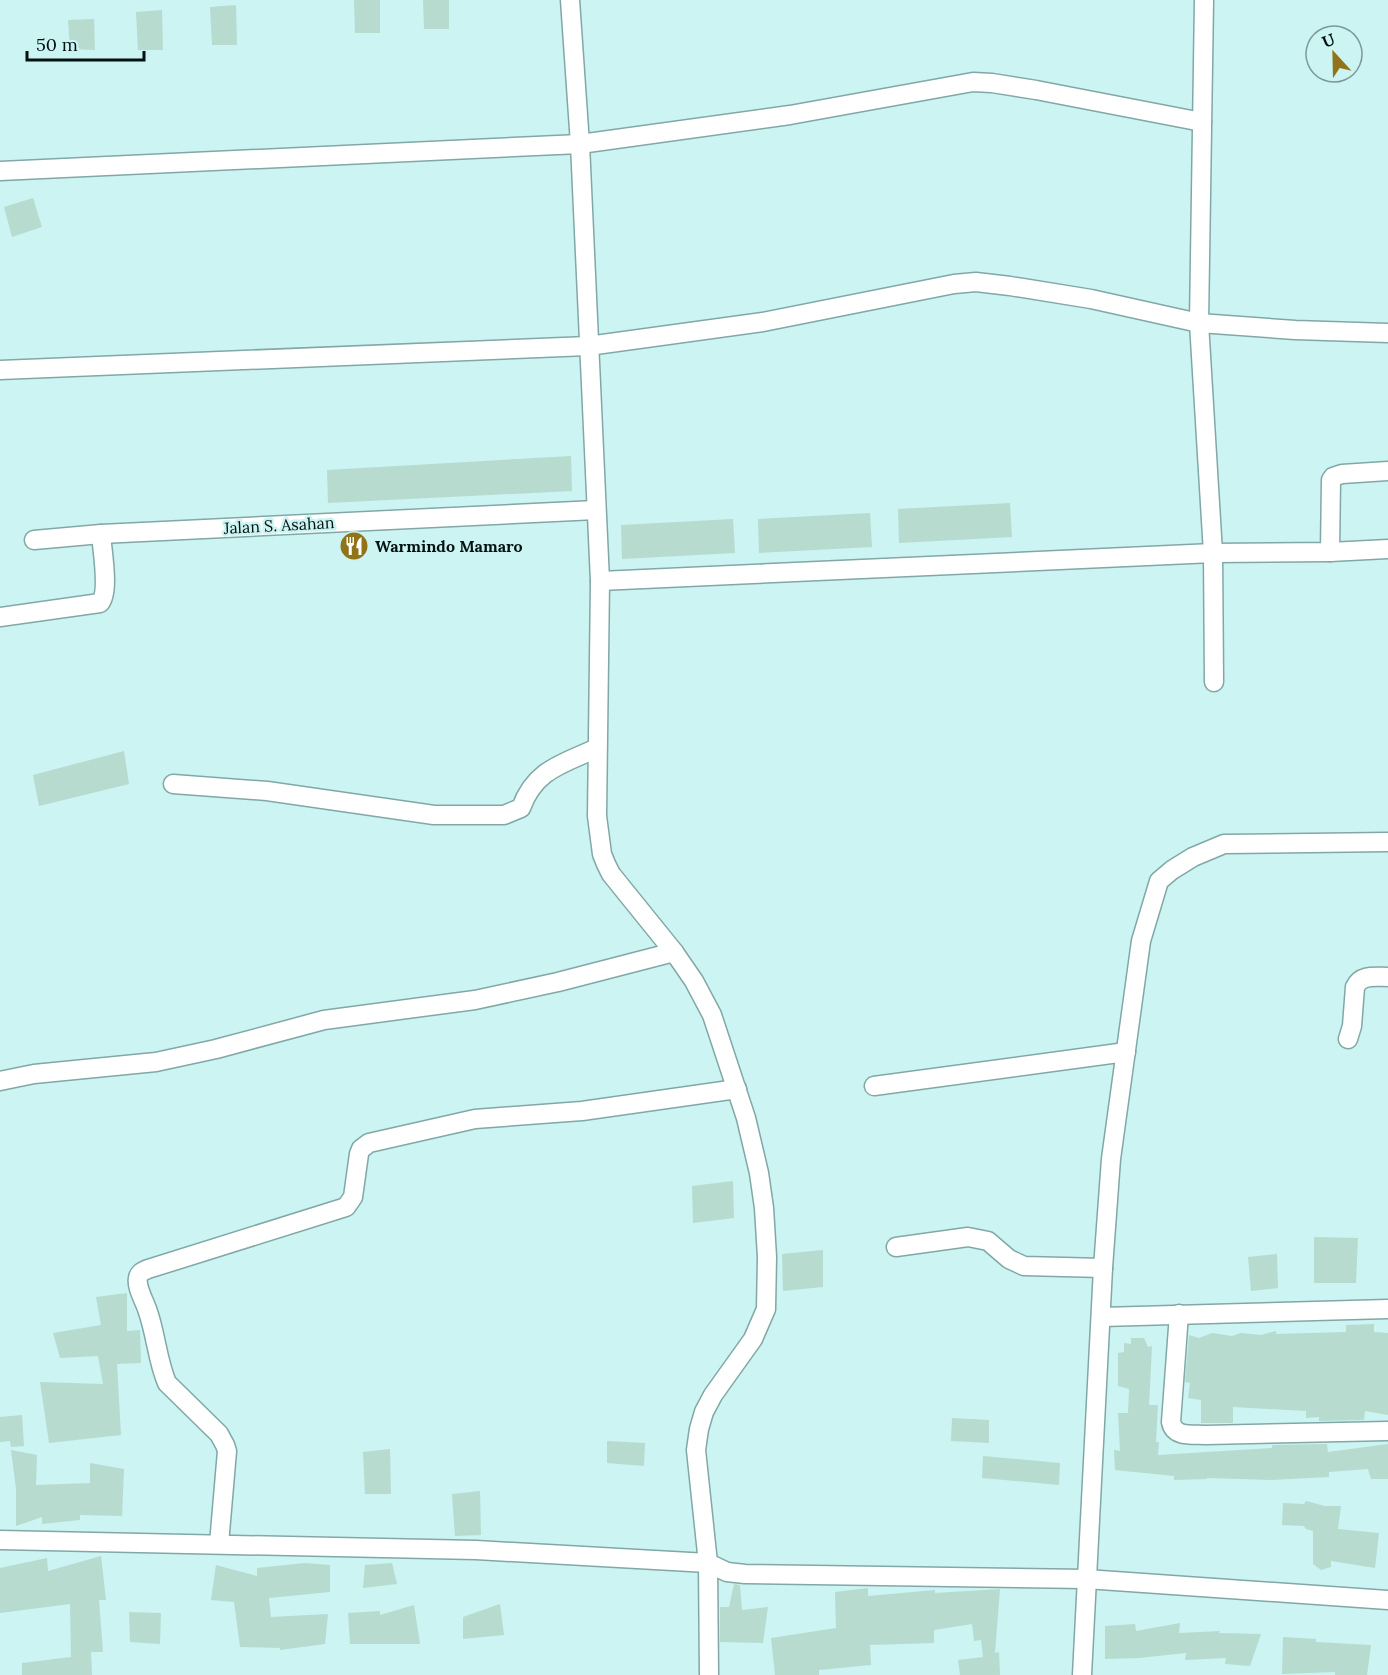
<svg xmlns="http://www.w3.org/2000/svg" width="1388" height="1675" font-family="Lora,serif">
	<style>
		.building { fill: #b7dbcf }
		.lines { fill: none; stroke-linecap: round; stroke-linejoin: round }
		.minor-casing { stroke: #81a8a6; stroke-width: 21 }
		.minor { stroke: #fff; stroke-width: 18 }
		.labels { text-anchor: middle; stroke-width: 5; stroke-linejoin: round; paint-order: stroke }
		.street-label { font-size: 16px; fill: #031110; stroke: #cbf4f2 }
		.poi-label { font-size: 16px; font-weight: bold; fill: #031110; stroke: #cbf4f2; text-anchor: start }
	</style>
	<rect width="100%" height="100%" fill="#cbf4f2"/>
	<g class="building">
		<polygon points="354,0 380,0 380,33 355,33"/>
		<polygon points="423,0 449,0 449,29 424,29"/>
		<polygon points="236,5 237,45 212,45 210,7"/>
		<polygon points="162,10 163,50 138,50 136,12"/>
		<polygon points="94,19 95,50 70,49 68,20"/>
		<polygon points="33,198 42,227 12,237 4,207"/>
		<polygon points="571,456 572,491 328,503 327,470"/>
		<polygon points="1010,503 1012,537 899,543 898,509"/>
		<polygon points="870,513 872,547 759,553 758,519"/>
		<polygon points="733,519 735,553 622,559 621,525"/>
		<polygon points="124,751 129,784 39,806 33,775"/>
		<polygon points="733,1181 734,1218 693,1223 692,1186"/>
		<polygon points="1314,1237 1358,1238 1356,1283 1314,1283"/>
		<polygon points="823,1250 823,1287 783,1291 782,1254"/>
		<polygon points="1277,1254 1278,1288 1251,1291 1248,1257"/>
		<polygon points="127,1293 127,1331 140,1330 141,1363 117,1364 121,1435 49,1443 40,1382 103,1384 98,1356 60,1358 53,1333 101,1325 96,1297"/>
		<polygon points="1374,1324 1374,1332 1388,1333 1388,1415 1365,1411 1364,1420 1319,1421 1319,1417 1306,1418 1306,1411 1233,1407 1233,1423 1201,1423 1201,1400 1188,1398 1190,1383 1185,1382 1189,1335 1199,1338 1212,1333 1232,1336 1241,1333 1261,1335 1276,1331 1276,1334 1346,1332 1346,1325"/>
		<polygon points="1131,1338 1144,1338 1148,1347 1152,1346 1149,1405 1158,1405 1156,1442 1159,1442 1158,1455 1272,1448 1272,1445 1323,1444 1327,1444 1328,1452 1388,1444 1388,1479 1371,1479 1368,1469 1329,1472 1329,1477 1271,1480 1207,1478 1207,1479 1174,1480 1174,1476 1115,1470 1114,1450 1120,1451 1118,1413 1128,1413 1129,1389 1118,1386 1118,1353 1124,1352 1124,1343 1131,1344"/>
		<polygon points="22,1415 24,1446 11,1447 10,1441 0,1442 0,1417"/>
		<polygon points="952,1418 989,1420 989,1443 951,1441"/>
		<polygon points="607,1441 645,1443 644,1466 607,1463"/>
		<polygon points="390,1449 391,1494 365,1494 363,1452"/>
		<polygon points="11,1450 37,1455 36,1485 90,1483 90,1463 124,1469 122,1516 80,1515 80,1520 42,1524 42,1517 16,1526 16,1489"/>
		<polygon points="983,1456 1060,1463 1059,1485 982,1478"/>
		<polygon points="480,1491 481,1535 455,1536 452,1494"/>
		<polygon points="1306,1501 1325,1506 1341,1506 1338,1529 1379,1533 1375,1568 1331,1561 1331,1567 1321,1570 1313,1564 1313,1531 1306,1529 1304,1526 1282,1525 1283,1503 1304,1504"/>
		<polygon points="101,1556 106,1600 99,1600 103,1652 91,1652 92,1675 22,1675 22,1663 71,1657 70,1604 0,1613 0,1568 47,1558 48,1571"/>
		<polygon points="305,1563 330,1565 330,1592 269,1598 271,1617 328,1614 325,1644 280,1650 280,1648 240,1647 234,1602 211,1600 216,1565 257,1576 257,1568"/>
		<polygon points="392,1563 397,1584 363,1588 365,1565"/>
		<polygon points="734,1584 740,1585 742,1610 768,1607 763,1643 720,1642 720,1607 729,1607"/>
		<polygon points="868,1588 868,1596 935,1590 935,1593 1000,1589 995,1653 999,1652 1000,1675 960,1675 958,1660 983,1657 981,1640 974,1641 972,1624 934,1630 934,1643 870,1645 871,1665 819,1670 819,1675 775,1675 771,1638 836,1628 835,1592"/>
		<polygon points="500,1604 504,1635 463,1639 463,1617"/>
		<polygon points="414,1605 420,1644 350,1644 348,1613 380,1611 380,1615"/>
		<polygon points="129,1612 161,1613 160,1644 130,1642"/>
		<polygon points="1180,1623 1179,1633 1220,1631 1219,1633 1261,1634 1250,1666 1225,1664 1226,1658 1185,1660 1186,1653 1139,1658 1105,1659 1105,1626 1135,1624 1136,1631"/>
		<polygon points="1283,1637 1316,1639 1316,1642 1371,1645 1367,1675 1335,1675 1335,1672 1282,1674"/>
	</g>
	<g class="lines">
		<g class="minor-casing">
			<g id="minor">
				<polyline points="570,0 580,144 600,581 597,816 602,854 606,864 611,874 674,952 694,981 712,1015 746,1118 759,1173 764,1208 767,1257 766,1309 753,1339 713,1395 704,1412 699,1429 696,1450 708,1563 709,1675"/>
				<polyline points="1204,0 1199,323 1213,553 1214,682"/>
				<polyline points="0,171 580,144 790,115 973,82 992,83 1036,90 1202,122"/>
				<polyline points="0,370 588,346 763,322 954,284 976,282 1010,286 1091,299 1199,323 1295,330 1388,333"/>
				<polyline points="34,540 101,534 596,510"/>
				<polyline points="1330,552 1331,480 1333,477 1342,474 1388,471"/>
				<polyline points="600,581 1213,553 1330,552 1388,549"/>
				<path d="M0,617L100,603C110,592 102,550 101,534"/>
				<path d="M173,784L267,791L434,815H504L521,808C535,769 563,764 597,748"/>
				<path d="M1348,1039L1352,1026L1355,987C1361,974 1375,977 1388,977"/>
				<polyline points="0,1081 34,1074 156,1062 216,1049 324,1020 475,1000 558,982 674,952"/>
				<polyline points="874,1086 1126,1052"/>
				<polyline points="896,1247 968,1237 988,1241 1009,1259 1024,1266 1103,1268"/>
				<path d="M1179,1314L1171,1422C1174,1438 1193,1434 1206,1435L1388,1431"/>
				<polyline points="1102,1317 1388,1309"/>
				<polyline points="0,1540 476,1550 708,1563 727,1572 745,1574 1086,1579 1388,1600"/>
				<path d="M219,1544L227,1451L225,1445L219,1434L167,1383C157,1360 156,1333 147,1309C144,1300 136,1287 138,1278C139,1272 144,1271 148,1269L346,1207L353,1197L359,1154L361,1149L369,1143L475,1119L582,1111L737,1089"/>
				<polyline points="1082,1675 1103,1268 1111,1159 1141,941 1159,881 1172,870 1193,857 1224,844 1388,842"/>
			</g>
		</g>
		<use href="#minor" class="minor"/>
	</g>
	<defs>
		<g id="restaurant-disc" transform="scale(1.5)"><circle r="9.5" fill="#917319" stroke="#cbf4f2"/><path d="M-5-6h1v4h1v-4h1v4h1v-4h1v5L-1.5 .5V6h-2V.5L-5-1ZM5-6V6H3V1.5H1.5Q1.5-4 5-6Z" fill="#fff"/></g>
	</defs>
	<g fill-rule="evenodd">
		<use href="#restaurant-disc" x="354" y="546"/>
	</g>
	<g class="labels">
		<g class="street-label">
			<text transform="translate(279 525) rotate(-3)" y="6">Jalan S. Asahan</text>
		</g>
		<g class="poi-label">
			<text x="375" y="552">Warmindo Mamaro</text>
		</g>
	</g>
	<g transform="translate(1334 54) rotate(338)"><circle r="28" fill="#cbf4f2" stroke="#7b9998" stroke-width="1.5"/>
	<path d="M0-4.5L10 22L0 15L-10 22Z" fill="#917319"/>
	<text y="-9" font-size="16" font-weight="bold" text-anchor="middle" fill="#031110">U</text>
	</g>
	<path d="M27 51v9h117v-9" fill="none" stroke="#031110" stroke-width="3"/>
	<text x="36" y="51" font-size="18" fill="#031110" stroke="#cbf4f2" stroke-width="4.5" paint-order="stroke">50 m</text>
</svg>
